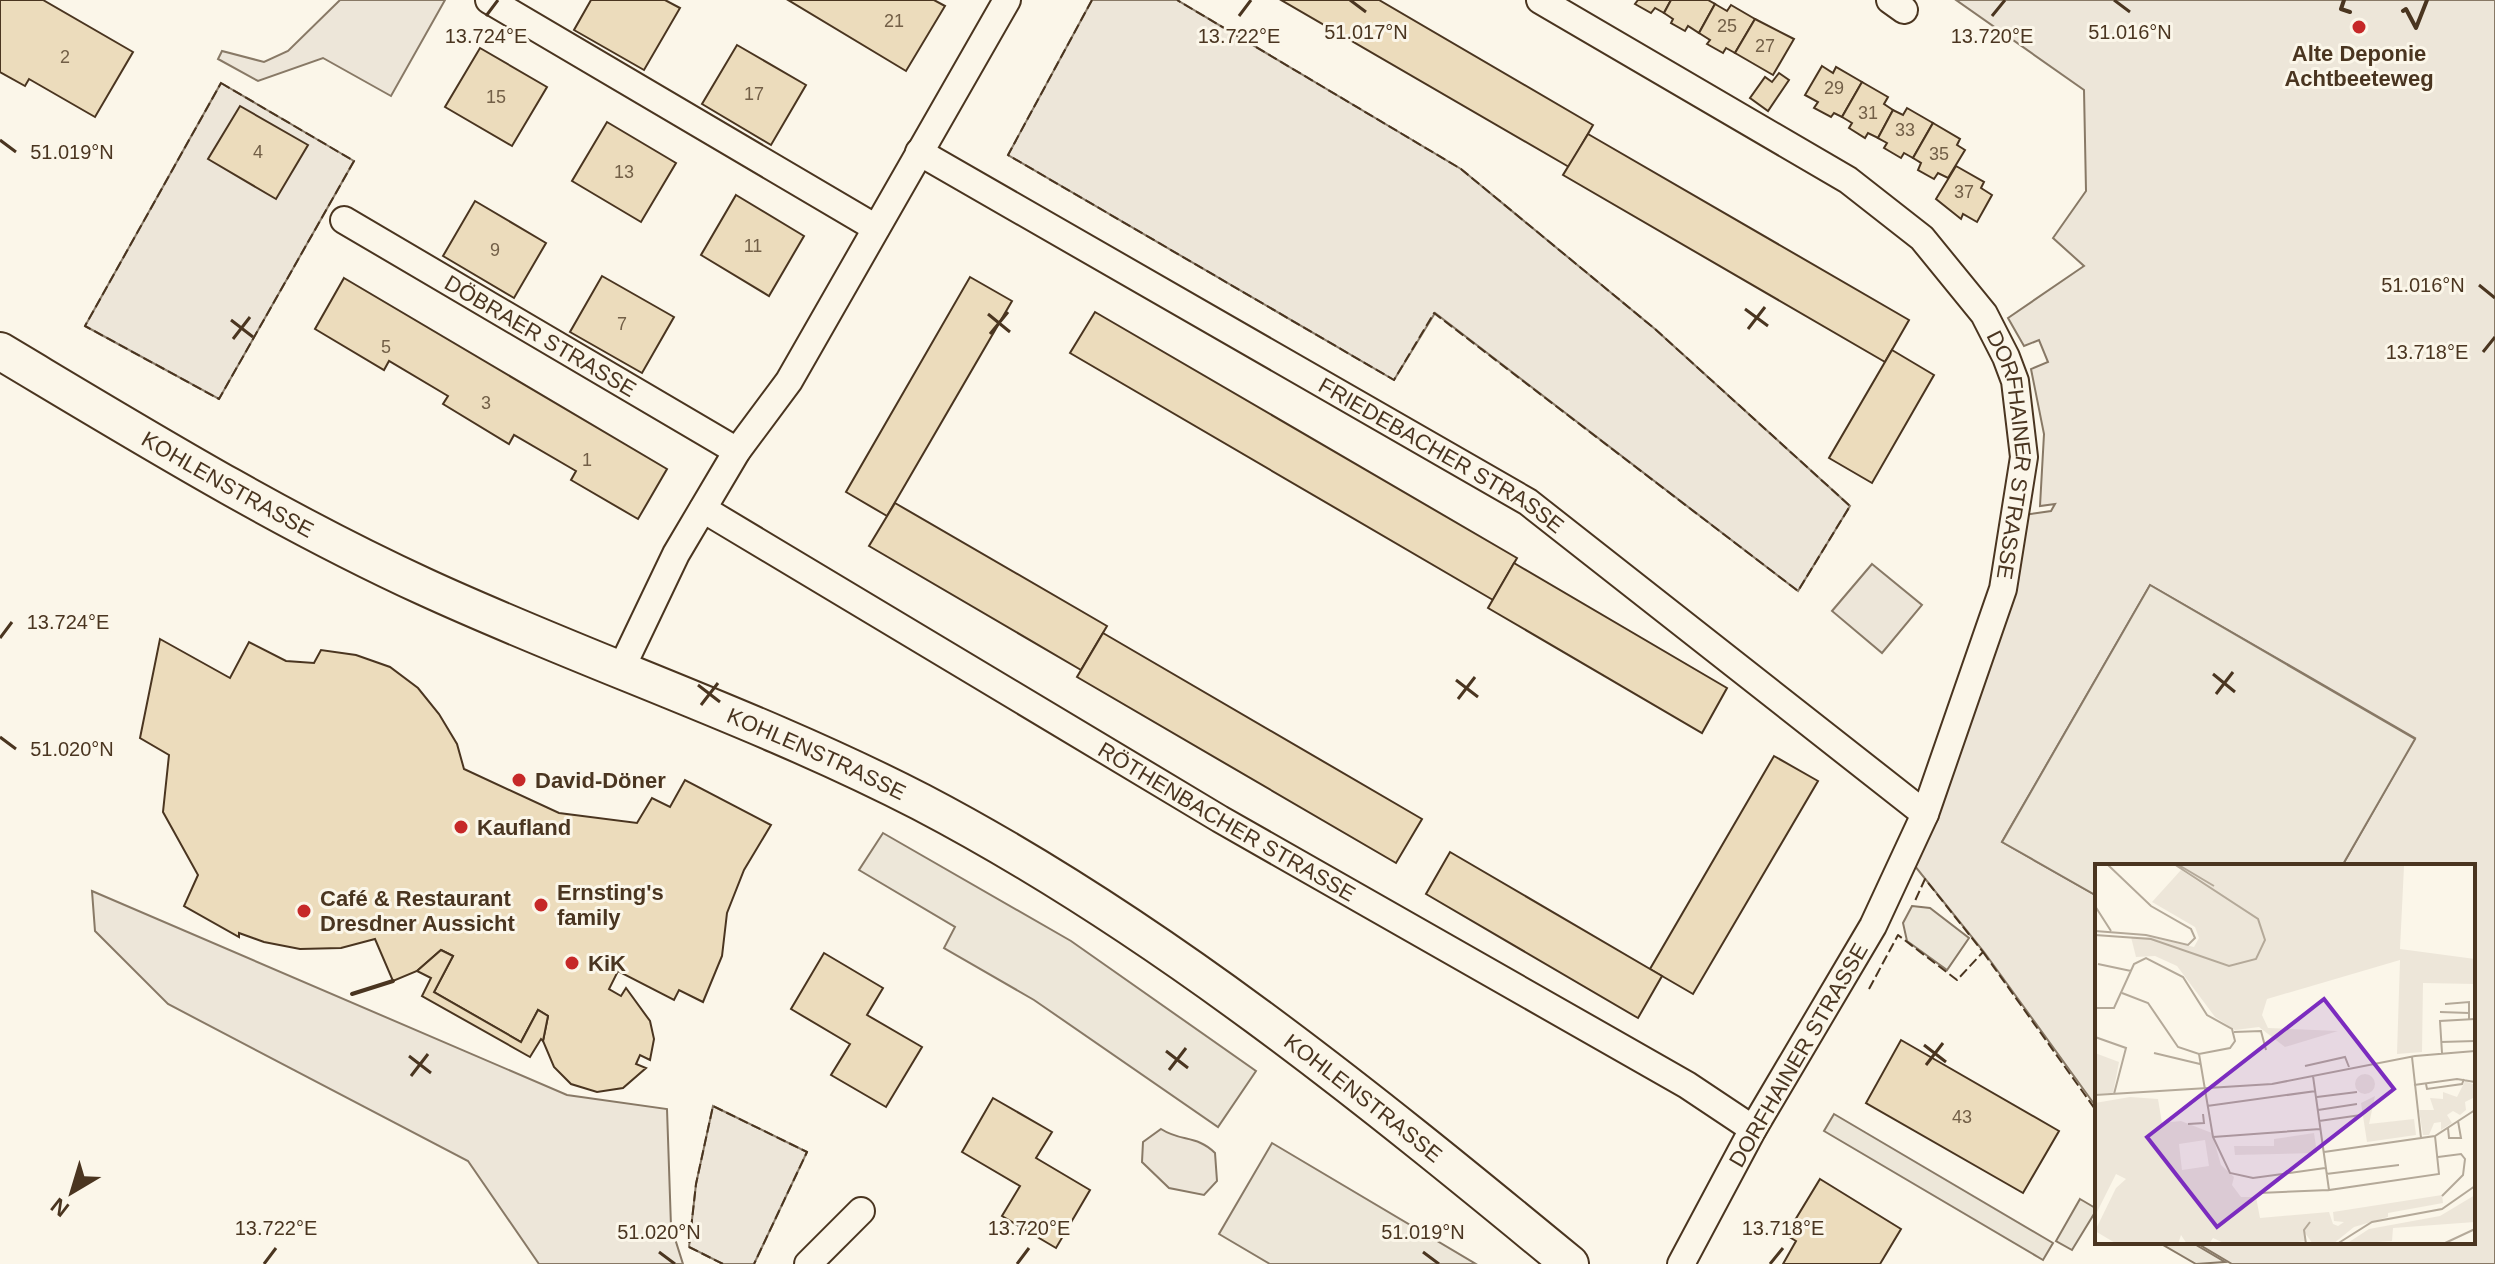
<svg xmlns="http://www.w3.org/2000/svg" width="2495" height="1264" font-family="Helvetica,sans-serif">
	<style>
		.green { fill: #ede6d9; stroke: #887966; stroke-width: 2 }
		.parking { fill: #ede7d9; stroke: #887966; stroke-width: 2 }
		.building { fill: #ecdcbc; stroke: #4a3520; stroke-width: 2 }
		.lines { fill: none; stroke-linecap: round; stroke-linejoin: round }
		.street-casing { stroke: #4a3520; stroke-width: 30 }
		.secondary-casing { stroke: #4a3520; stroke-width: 40 }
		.street { stroke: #fbf6e9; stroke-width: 26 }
		.secondary { stroke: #fbf6e9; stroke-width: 36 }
		.fence { stroke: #4a3520; stroke-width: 2; stroke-dasharray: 10 4; stroke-linecap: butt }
		.wall { stroke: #4a3520; stroke-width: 4 }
		.ticks { fill: none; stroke: #4a3520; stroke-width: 3 }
		.poi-dot { fill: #c62828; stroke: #fbf6e9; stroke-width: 3 }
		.labels { text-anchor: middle; stroke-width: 6; stroke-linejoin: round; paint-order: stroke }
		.number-label { font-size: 18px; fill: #725f47 }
		.poi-label { font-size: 22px; font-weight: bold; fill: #4a3520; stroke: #fbf6e9; text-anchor: start }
		.street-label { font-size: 22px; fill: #4a3520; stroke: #fbf6e9 }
		.inset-road { fill: none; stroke: #b4a999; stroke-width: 2 }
		.view { fill: #7b2cbf; fill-opacity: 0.15; stroke: #7b2cbf; stroke-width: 4 }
		.inset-edge { fill: none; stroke: #4a3520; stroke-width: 4 }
		.ticks-label { font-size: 20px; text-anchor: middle; fill: #4a3520; stroke: #fbf6e9; stroke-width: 6; stroke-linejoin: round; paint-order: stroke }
	</style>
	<rect width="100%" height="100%" fill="#fbf6e9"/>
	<g class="green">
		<polygon points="340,0 445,0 391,96 323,58 258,81 218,59 222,51 264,62 288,51"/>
		<polygon points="1092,0 1177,0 1461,169 1655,329 1850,506 1798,591 1435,313 1394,380 1008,155"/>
		<polygon points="1956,0 2495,0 2495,1264 2232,1264 2195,1242 2473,1242 2473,866 2342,866 2415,738 2150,585 2002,842 2097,896 2097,1108 1984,952 1906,855 2017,516 2051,511 2055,504 2040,506 2044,434 2031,369 2048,362 2039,340 2024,346 2008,318 2084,266 2053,238 2086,191 2084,90"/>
		<polygon points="221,83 354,161 219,399 85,326"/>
		<polygon points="1872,564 1922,605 1882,653 1832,611"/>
		<polygon points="92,891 567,1095 667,1109 671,1226 683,1264 539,1264 468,1161 168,1004 95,931"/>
		<polygon points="713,1106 807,1152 754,1264 723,1264 689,1247 696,1184"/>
		<path d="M1161,1129C1181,1142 1197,1135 1215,1153L1217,1181L1204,1195L1169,1188L1142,1162L1143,1142Z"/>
	</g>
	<g class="parking">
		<polygon points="2150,585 2415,739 2342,866 2097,866 2097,896 2002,842"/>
		<polygon points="883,833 1071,941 1256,1071 1218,1127 1034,1000 944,948 955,927 859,870"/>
		<polygon points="1912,906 1930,908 1969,938 1947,970 1907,941 1903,923"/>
		<polygon points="1834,1114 2053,1243 2043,1260 1824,1131"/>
		<polygon points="1272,1143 1476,1264 1270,1264 1219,1234"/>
		<polygon points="2080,1199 2097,1209 2072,1250 2056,1241"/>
		<polygon points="2158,1242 2191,1242 2225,1262 2196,1264"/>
	</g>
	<g class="building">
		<polygon points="0,0 43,0 133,52 95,117 29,79 25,86 0,72"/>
		<polygon points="591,0 665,0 680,8 644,70 574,30"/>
		<polygon points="788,0 934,0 945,6 906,71"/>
		<polygon points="1281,0 1379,0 1593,125 1569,167"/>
		<polygon points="1638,0 1671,0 1664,13 1655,8 1651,13 1635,4"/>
		<polygon points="1671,0 1708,0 1715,4 1699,33 1688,26 1685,31 1671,23 1673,19 1664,13"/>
		<polygon points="1715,4 1727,11 1731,5 1755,19 1735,53 1726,48 1723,53 1707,44 1710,40 1699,33"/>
		<polygon points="1755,19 1794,39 1773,75 1735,53"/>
		<polygon points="737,45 806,85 771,145 702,104"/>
		<polygon points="480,48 547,87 512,146 445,107"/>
		<polygon points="1822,66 1833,73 1836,67 1862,82 1842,117 1834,113 1831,117 1814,108 1818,102 1805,95"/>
		<polygon points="1779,73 1789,80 1768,111 1750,98 1765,77 1772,82"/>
		<polygon points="1862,82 1888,97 1884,104 1893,110 1878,138 1868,133 1865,138 1849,128 1852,123 1842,117"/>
		<polygon points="240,106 308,145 276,199 208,159"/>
		<polygon points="1907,108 1933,123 1913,158 1904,153 1901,158 1884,148 1887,143 1878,138 1893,110 1903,115"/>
		<polygon points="607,122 676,163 641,222 572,181"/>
		<polygon points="1933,123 1960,139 1957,145 1965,150 1948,178 1938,173 1934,179 1918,170 1921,163 1913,158"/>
		<polygon points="1588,134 1909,320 1885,362 1563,175"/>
		<polygon points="1956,166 1984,182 1981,188 1992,195 1977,222 1963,214 1961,219 1936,199"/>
		<polygon points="736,195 804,236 769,296 701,255"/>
		<polygon points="475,201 546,243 514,298 443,256"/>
		<polygon points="602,276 674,317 642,373 570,332"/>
		<polygon points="970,277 1012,301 887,516 846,492"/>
		<polygon points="344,278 667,469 638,519 571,480 576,471 514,435 509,444 443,404 448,396 389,361 384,370 315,329"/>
		<polygon points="1095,312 1517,558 1493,600 1070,353"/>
		<polygon points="1892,350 1934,375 1872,483 1829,458"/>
		<polygon points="895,503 1107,626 1081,670 869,546"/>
		<polygon points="1514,563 1727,688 1702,733 1488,608"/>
		<polygon points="1103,633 1422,819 1396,863 1077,677"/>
		<polygon points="160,639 230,678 249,642 286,661 314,663 321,650 356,655 390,667 418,688 439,714 457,744 464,769 559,813 637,823 652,798 670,807 685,780 771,825 744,870 727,913 722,956 703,1002 679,990 674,1000 618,971 609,989 621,996 626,988 650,1021 654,1039 650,1060 640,1055 636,1064 646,1068 623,1088 597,1092 571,1084 554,1067 543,1041 548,1016 538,1010 521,1042 434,992 453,956 441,950 417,971 393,981 375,939 341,948 300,949 264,942 239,933 239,937 184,906 198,875 163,812 169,755 140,738"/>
		<polygon points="1774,756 1818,781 1693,994 1650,969"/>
		<polygon points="1450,852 1662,976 1638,1018 1426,894"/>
		<polygon points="441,950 453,956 434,992 521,1042 538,1010 548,1016 543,1041 541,1039 530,1057 422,996 431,978 417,971"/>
		<polygon points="824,953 883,988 867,1015 922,1047 886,1107 831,1075 850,1044 791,1009"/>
		<polygon points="1901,1040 2059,1131 2023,1193 1866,1103"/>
		<polygon points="993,1098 1052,1132 1036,1158 1090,1190 1056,1248 1002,1216 1020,1186 962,1152"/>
		<polygon points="1820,1179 1901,1229 1880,1264 1783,1264 1796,1241 1786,1235"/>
	</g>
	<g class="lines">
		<g class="street-casing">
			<g id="street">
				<polyline points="489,0 876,228"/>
				<path id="s1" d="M1540,0L1848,180L1922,238L1984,314L2006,357L2015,381L2024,457L2003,589L1925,814L1873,926L1753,1129L1681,1264"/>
				<polyline points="1890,0 1904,10"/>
				<path id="s2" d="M919,152L1528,502L1925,814"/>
				<path id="s3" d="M344,220L737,451"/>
				<path id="s4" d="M703,509L1220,819L1687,1085L1753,1129"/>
				<polyline points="621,669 676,554 737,451 789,381 1007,0"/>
				<polyline points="808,1264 861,1211"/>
			</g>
		</g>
		<g class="secondary-casing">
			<g id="secondary">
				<path id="s5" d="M0,351C139,434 277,519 425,587C588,662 760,719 921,802C1156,925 1366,1096 1570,1264"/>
			</g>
		</g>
		<use href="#street" class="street"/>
		<use href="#secondary" class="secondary"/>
		<g class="fence">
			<polyline points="1092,0 1008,155 1394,380 1434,313 1798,591 1850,506 1655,329 1461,169 1177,0"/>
			<polygon points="221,83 354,161 219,399 85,326"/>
			<polyline points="1983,952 2095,1109"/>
			<polyline points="1869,989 1898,935 1957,980 1983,952 1925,879 1914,903"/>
			<polyline points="723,1264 689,1247 696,1184 713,1106 807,1152 754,1264"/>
		</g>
		<g class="wall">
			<polyline points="2344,0 2341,9 2350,12"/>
			<polyline points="2403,11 2406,9 2416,28 2427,0"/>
			<polyline points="352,994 393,981"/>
		</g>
	</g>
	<path class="ticks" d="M1350,0L1366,12M2114,0L2130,12M486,16L498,0M1239,16L1251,0M1992,16L2005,0M0,140L16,152M2479,285L2495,298M1745,309L1768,326M988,314L1010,332M231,320L253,337M1748,329L1765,307M990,334L1008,312M233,339L250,317M2483,352L2495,337M0,638L12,622M2213,674L2235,692M1456,680L1478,697M698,685L720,702M2216,694L2233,672M1458,699L1475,677M701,705L718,683M0,737L16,749M1924,1045L1946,1062M1166,1051L1188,1068M409,1056L431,1073M1926,1065L1943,1043M1169,1070L1186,1048M411,1076L428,1054M659,1252L675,1264M1423,1252L1439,1264M264,1264L276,1248M1017,1264L1029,1248M1770,1264L1783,1248"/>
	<g class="poi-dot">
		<circle cx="2359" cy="27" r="8"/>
		<circle cx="519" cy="780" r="8"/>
		<circle cx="461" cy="827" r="8"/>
		<circle cx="541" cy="905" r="8"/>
		<circle cx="304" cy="911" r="8"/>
		<circle cx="572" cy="963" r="8"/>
	</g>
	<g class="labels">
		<g class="number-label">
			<text x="894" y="27">21</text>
			<text x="1727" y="32">25</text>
			<text x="1765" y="52">27</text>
			<text x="65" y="63">2</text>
			<text x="1834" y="94">29</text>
			<text x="754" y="100">17</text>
			<text x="496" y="103">15</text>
			<text x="1868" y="119">31</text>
			<text x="1905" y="136">33</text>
			<text x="258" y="158">4</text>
			<text x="1939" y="160">35</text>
			<text x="624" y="178">13</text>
			<text x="1964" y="198">37</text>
			<text x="753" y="252">11</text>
			<text x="495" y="256">9</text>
			<text x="622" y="330">7</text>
			<text x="386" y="353">5</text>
			<text x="486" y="409">3</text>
			<text x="587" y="466">1</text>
			<text x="1962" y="1123">43</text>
		</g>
		<g class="poi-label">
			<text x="2359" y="61" text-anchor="middle">Alte Deponie<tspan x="2359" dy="25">Achtbeeteweg</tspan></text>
			<text x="535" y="788">David-Döner</text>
			<text x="477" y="835">Kaufland</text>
			<text x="557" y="900">Ernsting's<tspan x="557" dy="25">family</tspan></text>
			<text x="320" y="906">Café &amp; Restaurant<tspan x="320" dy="25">Dresdner Aussicht</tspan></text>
			<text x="588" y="971">KiK</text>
		</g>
		<g class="street-label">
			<text dy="8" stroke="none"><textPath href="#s3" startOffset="228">DÖBRAER STRASSE</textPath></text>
			<text dy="8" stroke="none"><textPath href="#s2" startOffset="604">FRIEDEBACHER STRASSE</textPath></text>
			<text dy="8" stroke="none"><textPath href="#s1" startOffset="696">DORFHAINER STRASSE</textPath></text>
			<text dy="8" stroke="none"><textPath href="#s5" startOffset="264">KOHLENSTRASSE</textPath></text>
			<text dy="8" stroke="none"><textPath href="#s5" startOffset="912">KOHLENSTRASSE</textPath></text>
			<text dy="8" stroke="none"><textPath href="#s4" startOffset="610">RÖTHENBACHER STRASSE</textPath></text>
			<text transform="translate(1798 1055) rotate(-60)" y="8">DORFHAINER STRASSE</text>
			<text dy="8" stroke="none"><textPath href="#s5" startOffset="1560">KOHLENSTRASSE</textPath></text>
		</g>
	</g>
	<g transform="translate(2095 864)">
		<rect width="380" height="380" fill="#fbf6e9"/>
		<path d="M85,0L309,2L305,85L380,95V120L328,119L327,188L302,190L305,96L172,135L167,151L173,164L243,167L190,183L164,163L140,166L120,153L82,102L60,92L41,93L36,73L0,72L55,73L99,83L104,74L100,63L57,38L86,6L106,19ZM0,189L24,198L18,229L0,230ZM260 220a10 10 0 1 1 20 0a10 10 0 1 1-20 0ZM370,217L380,221V233L370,238L371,246L365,251L358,247L352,251L357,259L346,266V258L339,259L334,271H328L324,246H339L335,234L348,235V228L362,233ZM280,232L274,260L319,255L321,271L272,278L266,239ZM35,233L63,235L67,259L86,257L117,269L126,301L139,313L137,321L146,333H161L165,354L234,348L238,360L243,362L249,358L239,357L238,348L347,331L348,339L293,349V353L259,363L238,380H218L210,369V377L190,380H131L118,374L114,380H92L86,371L83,380H22L0,367L21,324L31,315L21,310L0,352V239ZM110,276L114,302L87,306L84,280ZM219,269L222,289L140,291L139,282H179V275ZM380,331V358L298,364L297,377L251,380L274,365L345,352Z" fill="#ede6d9" fill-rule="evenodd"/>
		<path class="inset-road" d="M82,0L119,22M0,42L16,67M0,67L51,71L93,81L100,74L96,65L56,42L12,0M0,71L56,75L134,102L161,95L170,76L163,55L79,0M3,100L36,107M350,140L374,138V155M0,144H19L39,100L51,94L88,113L112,151L137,165L140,177L135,184L104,190L83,183L53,139L27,129M345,148L374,149M139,168L166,167L171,186M0,173L31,184L19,230M346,178L380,177M59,189L105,200M347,189L345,157L380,155M104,190L118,273L135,309L158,314L230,304M317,193L326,274M210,202L250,193L254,203M218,212L234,326L344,310L340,272M331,220L332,225L367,220L369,215M319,221L362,215L380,218M0,231L177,220L320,192L380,187M222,233L262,228M112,242L221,227M223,246L262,240M224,257L266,251M93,260L109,259L108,250M353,264L354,274H366L363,257M118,273L225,265M229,288L340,272L380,246M343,293L366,290L370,295L368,311L347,332M231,310L304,301M164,329L234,326M211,380L209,366L215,358M242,380L277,358L347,345L380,322M348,380L380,365"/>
		<path class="view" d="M229,135L299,225L122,363L52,273Z"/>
		<rect width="380" height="380" class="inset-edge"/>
	</g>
	<g class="ticks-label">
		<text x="1366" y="39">51.017°N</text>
		<text x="2130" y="39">51.016°N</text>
		<text x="486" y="43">13.724°E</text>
		<text x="1239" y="43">13.722°E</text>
		<text x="1992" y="43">13.720°E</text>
		<text x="72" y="159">51.019°N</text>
		<text x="2423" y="292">51.016°N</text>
		<text x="2427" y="359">13.718°E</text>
		<text x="68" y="629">13.724°E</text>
		<text x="72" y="756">51.020°N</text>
		<text x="276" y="1235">13.722°E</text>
		<text x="1029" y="1235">13.720°E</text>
		<text x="1783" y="1235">13.718°E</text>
		<text x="659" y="1239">51.020°N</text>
		<text x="1423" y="1239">51.019°N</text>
	</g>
	<g transform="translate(72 1192) rotate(218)" stroke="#fbf6e9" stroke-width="6" paint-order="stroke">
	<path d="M0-6L14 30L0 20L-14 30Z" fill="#4a3520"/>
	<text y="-12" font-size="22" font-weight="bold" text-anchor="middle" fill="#4a3520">N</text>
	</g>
</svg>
